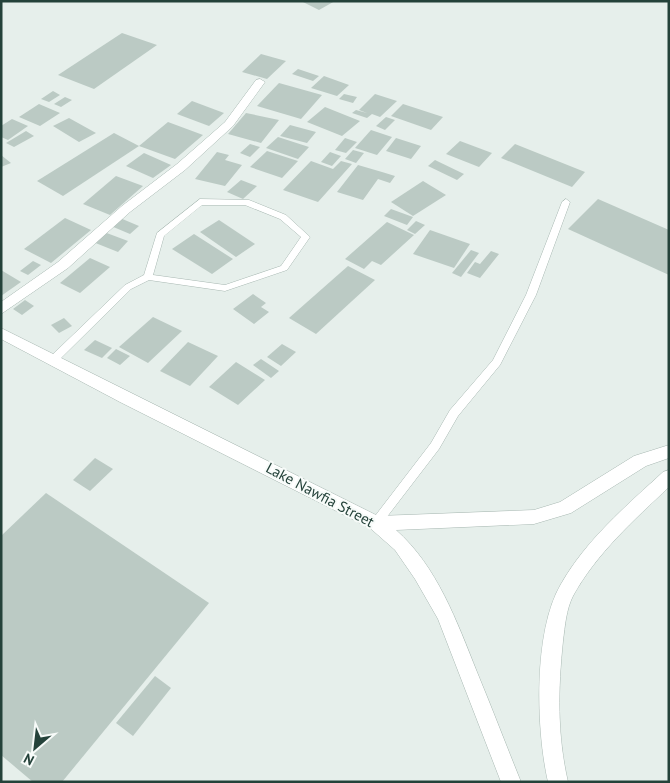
<svg xmlns="http://www.w3.org/2000/svg" width="670" height="783" font-family="'PT Sans',sans-serif">
	<style>
		.building { fill: #bbcac4 }
		.lines { fill: none; stroke-linecap: round; stroke-linejoin: round }
		.service-casing { stroke: #a8b8b2; stroke-width: 1 }
		.minor-casing { stroke: #a8b8b2; stroke-width: 1 }
		.service { fill: #fff; fill-rule: evenodd }
		.minor { fill: #fff; fill-rule: evenodd }
		.labels { text-anchor: middle; stroke-width: 4; stroke-linejoin: round; paint-order: stroke }
		.street-label { font-size: 15px; fill: #24423a; stroke: #f7fbf9 }
	</style>
	<rect width="100%" height="100%" fill="#e6efeb"/>
	<g class="building">
		<polygon points="301,1 335,1 319,10"/>
		<polygon points="122,33 157,45 94,89 58,75"/>
		<polygon points="261,54 286,61 267,79 242,72"/>
		<polygon points="298,69 319,76 313,81 292,74"/>
		<polygon points="324,76 349,85 337,96 311,88"/>
		<polygon points="279,83 322,95 301,119 257,106"/>
		<polygon points="53,91 60,95 49,102 41,99"/>
		<polygon points="344,94 357,97 353,103 339,99"/>
		<polygon points="375,94 397,101 380,117 372,114 367,118 352,113 356,110 367,113 359,110"/>
		<polygon points="65,97 72,100 61,107 54,104"/>
		<polygon points="192,101 224,113 209,126 177,114"/>
		<polygon points="39,104 60,113 40,126 19,117"/>
		<polygon points="403,104 443,117 431,130 391,116"/>
		<polygon points="325,107 360,121 342,136 307,122"/>
		<polygon points="246,113 279,120 261,143 228,134"/>
		<polygon points="386,117 395,120 385,130 376,126"/>
		<polygon points="69,118 96,133 79,142 53,126"/>
		<polygon points="12,119 28,126 8,140 1,137 1,126"/>
		<polygon points="168,122 203,135 175,159 139,146"/>
		<polygon points="290,125 316,132 307,143 280,136"/>
		<polygon points="371,130 392,137 377,155 355,148"/>
		<polygon points="26,131 34,136 14,147 6,143"/>
		<polygon points="114,133 139,146 63,196 37,181"/>
		<polygon points="278,137 309,147 298,159 266,148"/>
		<polygon points="345,138 357,142 346,153 335,150"/>
		<polygon points="396,138 421,146 411,159 386,151"/>
		<polygon points="460,141 492,153 479,167 446,154"/>
		<polygon points="250,144 260,147 250,157 240,153"/>
		<polygon points="515,144 585,172 572,187 501,158"/>
		<polygon points="353,150 364,153 356,163 345,159"/>
		<polygon points="267,151 298,161 282,178 250,167"/>
		<polygon points="217,152 229,155 225,160 242,165 225,186 195,179"/>
		<polygon points="330,152 341,156 332,166 321,162"/>
		<polygon points="144,153 171,165 153,178 126,166"/>
		<polygon points="1,155 11,163 1,167"/>
		<polygon points="435,160 464,174 457,180 428,166"/>
		<polygon points="311,161 333,169 341,161 352,164 318,202 283,190"/>
		<polygon points="358,165 382,172 395,176 390,183 378,179 363,200 337,192"/>
		<polygon points="116,176 143,186 110,215 83,204"/>
		<polygon points="241,180 257,186 243,199 227,192"/>
		<polygon points="423,181 446,195 413,216 391,202"/>
		<polygon points="598,199 669,230 669,275 568,229"/>
		<polygon points="391,209 413,217 407,225 384,216"/>
		<polygon points="65,218 91,230 51,263 24,249"/>
		<polygon points="120,218 139,226 130,234 111,226"/>
		<polygon points="219,220 255,244 236,257 200,232"/>
		<polygon points="416,221 425,225 415,234 407,230"/>
		<polygon points="387,222 414,235 381,265 372,261 364,269 345,259"/>
		<polygon points="430,230 470,244 454,268 413,254"/>
		<polygon points="104,232 128,241 118,252 93,242"/>
		<polygon points="194,234 233,259 212,274 172,249"/>
		<polygon points="471,250 479,253 461,277 452,273"/>
		<polygon points="491,251 499,254 480,278 467,273 475,262 480,264"/>
		<polygon points="90,258 110,267 80,293 60,283"/>
		<polygon points="33,261 41,265 28,275 20,271"/>
		<polygon points="348,266 375,280 316,334 289,318"/>
		<polygon points="1,270 21,282 1,296"/>
		<polygon points="253,294 266,303 261,307 269,312 254,324 233,309"/>
		<polygon points="25,300 34,306 22,315 13,309"/>
		<polygon points="153,317 182,331 148,363 119,347"/>
		<polygon points="64,318 72,326 59,333 51,325"/>
		<polygon points="95,340 112,348 102,358 84,350"/>
		<polygon points="188,342 218,356 190,386 160,371"/>
		<polygon points="282,344 296,352 281,366 267,357"/>
		<polygon points="116,349 130,356 120,365 107,358"/>
		<polygon points="261,359 279,371 271,378 253,365"/>
		<polygon points="236,362 265,380 238,405 209,387"/>
		<polygon points="95,458 113,469 90,491 73,480"/>
		<polygon points="46,493 209,603 62,782 33,782 1,755 1,536"/>
		<polygon points="155,676 171,688 133,736 116,723"/>
	</g>
	<g class="lines">
		<g class="service-casing">
			<g id="service">
				<path d="M200,199L249,200L286,215L310,237L287,270L225,291L149,280L131,289L56,363H50L48,360L50,357L125,285L144,275L157,233ZM202,205H245L280,219L301,237L281,266L225,285L153,275L164,236Z"/>
				<polygon points="566,199 570,202 536,295 500,365 458,416 439,449 380,526 376,528 372,526 370,523 372,520 431,443 450,410 493,360 526,295 562,202"/>
			</g>
		</g>
		<g class="minor-casing">
			<g id="minor">
				<polygon points="260,79 265,82 233,126 185,170 130,212 68,268 1,314 1,302 58,262 122,206 177,164 225,122 256,80"/>
				<path d="M1,328L378,516L534,510L560,502L634,456L669,445V458L646,466L571,513L534,524L396,530C437,566 457,622 477,672C492,708 506,745 521,782H501L438,619L415,579L395,550L370,528L120,402L1,339Z"/>
				<path d="M669,470V487C634,520 596,554 573,596C566,610 565,626 563,641C558,689 557,734 568,782H548C536,730 533,631 561,584C586,540 626,506 663,472Z"/>
			</g>
		</g>
		<use href="#service" class="service"/>
		<use href="#minor" class="minor"/>
	</g>
	<g class="labels">
		<g class="street-label">
			<text transform="translate(320 495) rotate(28)" y="5">Lake Nawfia Street</text>
		</g>
	</g>
	<rect width="670" height="783" fill="none" stroke="#24423a" stroke-width="5"/>
	<g transform="translate(35 748) rotate(208)" stroke="#f7fbf9" stroke-width="4" paint-order="stroke">
	<path d="M0-4L9 19L0 12L-9 19Z" fill="#24423a"/>
	<text y="-8" font-size="14" font-weight="bold" text-anchor="middle" fill="#24423a">N</text>
	</g>
</svg>
